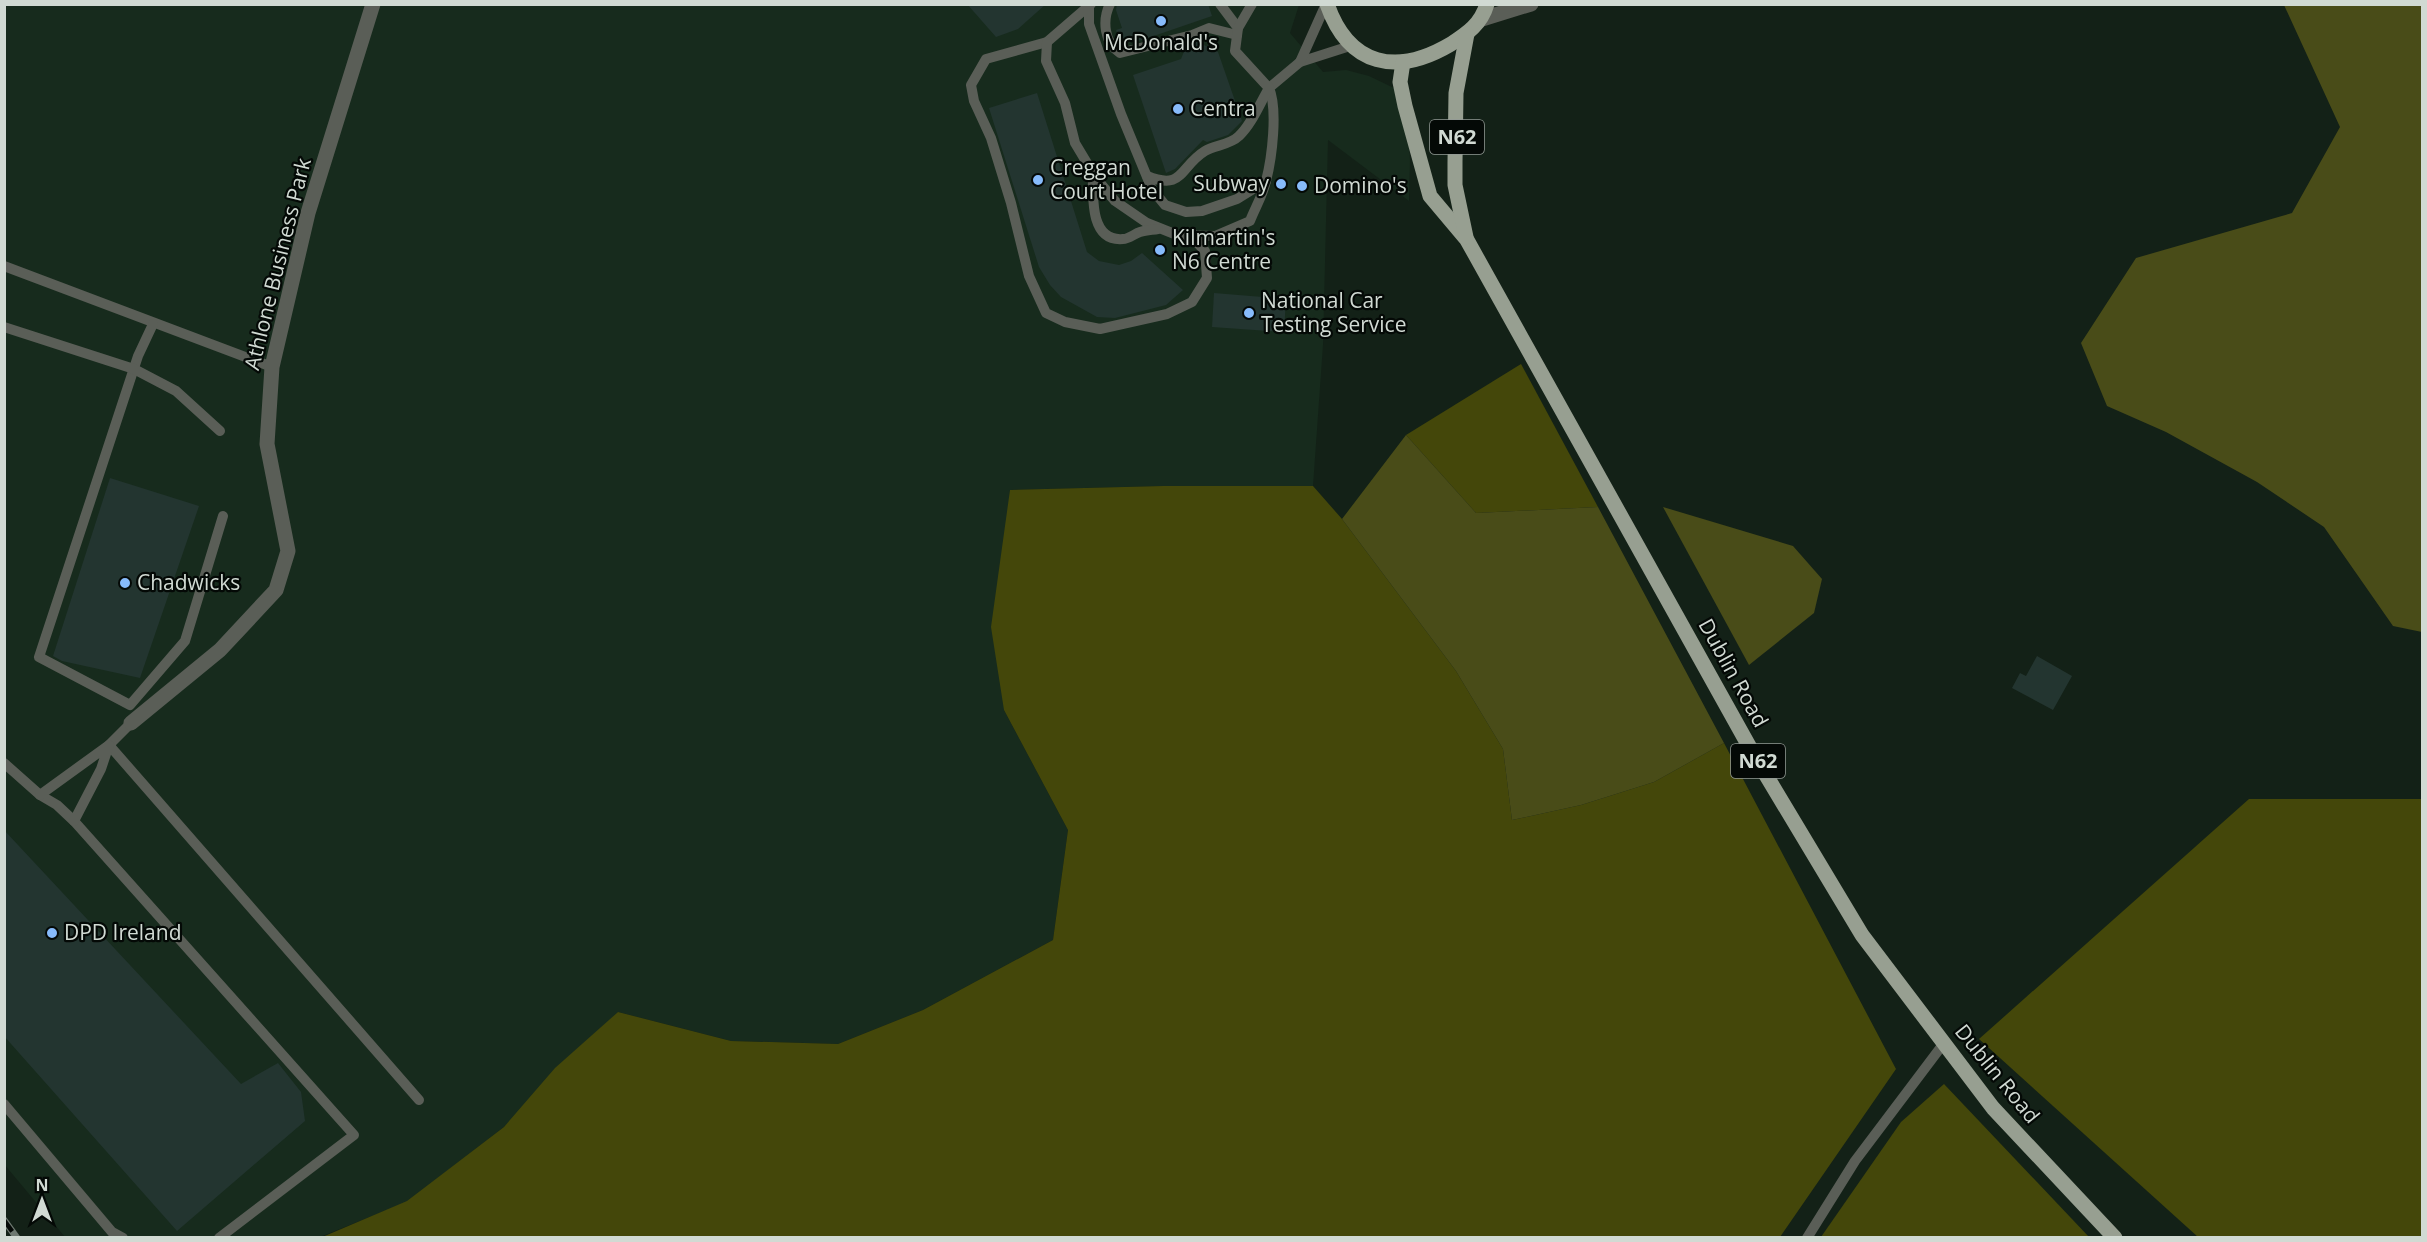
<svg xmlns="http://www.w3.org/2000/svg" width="2427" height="1242" font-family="'Open Sans',sans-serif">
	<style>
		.built { fill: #172b1d }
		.green { fill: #44470a }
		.forest { fill: #494c18 }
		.building { fill: #233530 }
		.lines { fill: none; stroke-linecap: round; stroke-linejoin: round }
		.lane { stroke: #5a5e57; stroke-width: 10 }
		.street { stroke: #5a5e57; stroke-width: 15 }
		.primary { stroke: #979f91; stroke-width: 15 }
		.rail-casing { stroke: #6e7971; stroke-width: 7 }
		.rail { stroke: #040906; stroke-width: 4.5; stroke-dasharray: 14; stroke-linecap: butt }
		.poi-dot { fill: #87bbfb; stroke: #040906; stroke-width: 2 }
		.labels { text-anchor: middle; stroke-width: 4.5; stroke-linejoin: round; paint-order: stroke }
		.shield { fill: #040906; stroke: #949b96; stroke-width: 1.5 }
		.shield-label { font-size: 20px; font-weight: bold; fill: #d1dad3 }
		.poi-label { font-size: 21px; fill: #d1dad3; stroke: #040906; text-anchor: start }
		.street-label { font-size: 21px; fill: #d1dad3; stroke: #040906 }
	</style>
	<rect width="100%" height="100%" fill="#132117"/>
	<polygon class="built" points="4,5 1299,5 1290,33 1323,72 1346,70 1369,76 1394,88 1407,118 1410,160 1409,201 1328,140 1323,345 1313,486 1163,486 1010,490 1004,710 1068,830 1053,940 923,1010 838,1044 731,1041 618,1012 504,1127 407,1202 320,1237 65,1237 4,1164"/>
	<g class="green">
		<polygon points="1521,364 1598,507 1476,513 1406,435"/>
		<polygon points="1163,486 1313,486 1342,519 1456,671 1503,749 1512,820 1581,805 1654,782 1724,743 1896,1069 1780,1237 320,1238 407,1201 504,1127 555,1068 618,1012 731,1041 838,1044 923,1010 1053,940 1068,830 1004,710 991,627 1010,490"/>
		<polygon points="2249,799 2422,799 2422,1237 2198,1237 1979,1039"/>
		<polygon points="1944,1084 2089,1237 1821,1237 1901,1122"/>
	</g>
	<g class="forest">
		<polygon points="2284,5 2422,5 2422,632 2393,626 2324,527 2257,482 2166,432 2107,406 2081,343 2136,258 2292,213 2340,127"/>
		<polygon points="1406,435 1476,513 1598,507 1724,743 1654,782 1581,805 1512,820 1503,749 1456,671 1342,519"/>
		<polygon points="1663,507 1793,546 1822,579 1814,613 1749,665"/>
	</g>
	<g class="building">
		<polygon points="967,4 1046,4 1018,29 996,37"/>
		<polygon points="1117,4 1208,4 1212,16 1142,40 1133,42 1133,40 1121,44 1116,30 1122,28 1116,10"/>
		<polygon points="1196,41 1218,52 1242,121 1228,135 1207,142 1203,140 1175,169 1166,173 1133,75 1181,59 1187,44"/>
		<polygon points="1037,93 1087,252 1099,261 1119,265 1131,261 1142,253 1183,290 1166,305 1115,318 1097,317 1061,297 1050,285 1039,267 989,108"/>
		<polygon points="1214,293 1286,299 1284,332 1212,327"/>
		<polygon points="110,478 199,506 140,678 62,661 53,656"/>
		<polygon points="2037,656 2072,676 2053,710 2012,688 2020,673 2026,676"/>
		<polygon points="4,830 241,1084 278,1063 301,1092 305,1121 177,1231 4,1036"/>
	</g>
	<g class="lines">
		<g class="lane">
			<polyline points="1091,4 1047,42 986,59 971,85 974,101 991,138 1011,203 1029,276 1046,313 1065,322 1100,329 1167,314 1192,302 1207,278 1205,251 1190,235"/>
			<path d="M1110,4C1102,20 1104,43 1120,53L1192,35L1209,28L1237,35"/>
			<polyline points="1220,4 1238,28"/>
			<polyline points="1089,6 1089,24 1121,114 1152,189 1165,205 1186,212 1202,211 1237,199 1266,181"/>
			<path d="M1047,42L1046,61L1065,103L1075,143L1096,178L1115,201L1147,223L1177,235L1215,236L1250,221C1255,208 1263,195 1266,181C1272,158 1278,109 1269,88L1300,62L1350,46"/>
			<polyline points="1300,62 1326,4"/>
			<path d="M1093,172C1093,195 1089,242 1123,239C1129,239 1134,234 1140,232C1146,230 1152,230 1158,229"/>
			<path d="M1147,176C1184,191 1179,167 1205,151C1215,145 1230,145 1239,136C1252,124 1260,103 1269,88L1235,51L1238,28L1252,4"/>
			<polyline points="4,266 272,367"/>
			<polyline points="153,324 138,356 39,657 130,705 185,641 223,516"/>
			<polyline points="4,327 134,369 176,391 220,431"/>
			<polyline points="131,723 109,745 419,1100"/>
			<polyline points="4,763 40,795 57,805 74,821 354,1135 219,1238"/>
			<polyline points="40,795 109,745 101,769 74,821"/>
			<polyline points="4,1104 112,1232 123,1238"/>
			<polyline points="1807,1238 1855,1161 1944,1043"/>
		</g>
		<g class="street">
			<polyline points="1482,19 1531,4"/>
			<polyline points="131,723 220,650 276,590 288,551 267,444 272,367 308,213 373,4"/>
		</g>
		<g class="primary">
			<path d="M1327,4C1349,67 1397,76 1451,44C1468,33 1481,24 1487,4"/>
			<polyline points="1403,62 1400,82 1405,106 1430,196 1467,240 1754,755 1862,935 1993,1108 2115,1238"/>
			<polyline points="1466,237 1455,185 1455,162 1456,93 1467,34"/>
		</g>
		<g class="rail-casing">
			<polyline id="rail" points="4,1220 17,1238"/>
		</g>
		<use href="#rail" class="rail"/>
	</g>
	<g class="poi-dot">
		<circle cx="1161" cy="21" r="6"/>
		<circle cx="1178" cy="109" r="6"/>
		<circle cx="1038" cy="180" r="6"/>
		<circle cx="1281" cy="184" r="6"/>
		<circle cx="1302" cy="186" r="6"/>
		<circle cx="1160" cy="250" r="6"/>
		<circle cx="1249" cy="313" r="6"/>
		<circle cx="125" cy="583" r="6"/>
		<circle cx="52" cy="933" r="6"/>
	</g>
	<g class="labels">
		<g class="shield">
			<rect x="1430" y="120" width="54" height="34" rx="4.5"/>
			<rect x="1731" y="744" width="54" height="34" rx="4.5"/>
		</g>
		<g class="shield-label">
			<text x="1457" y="144">N62</text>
			<text x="1758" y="768">N62</text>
		</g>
		<g class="poi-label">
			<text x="1161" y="50" text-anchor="middle">McDonald's</text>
			<text x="1190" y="116">Centra</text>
			<text x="1050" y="175">Creggan<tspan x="1050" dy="24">Court Hotel</tspan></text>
			<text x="1269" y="191" text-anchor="end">Subway</text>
			<text x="1314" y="193">Domino's</text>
			<text x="1172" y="245">Kilmartin's<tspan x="1172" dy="24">N6 Centre</tspan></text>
			<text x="1261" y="308">National Car<tspan x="1261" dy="24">Testing Service</tspan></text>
			<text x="137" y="590">Chadwicks</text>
			<text x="64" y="940">DPD Ireland</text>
		</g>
		<g class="street-label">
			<text transform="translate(278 264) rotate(-76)" y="7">Athlone Business Park</text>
			<text transform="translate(1733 673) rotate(61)" y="7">Dublin Road</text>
			<text transform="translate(1997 1074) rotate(51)" y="7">Dublin Road</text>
		</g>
	</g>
	<rect width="2427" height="1242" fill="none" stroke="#d1dad3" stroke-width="12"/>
	<g transform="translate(42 1200)" stroke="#040906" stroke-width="4.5" paint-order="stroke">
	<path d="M0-4.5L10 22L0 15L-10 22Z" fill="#d1dad3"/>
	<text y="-9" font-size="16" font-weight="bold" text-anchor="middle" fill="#d1dad3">N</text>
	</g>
</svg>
